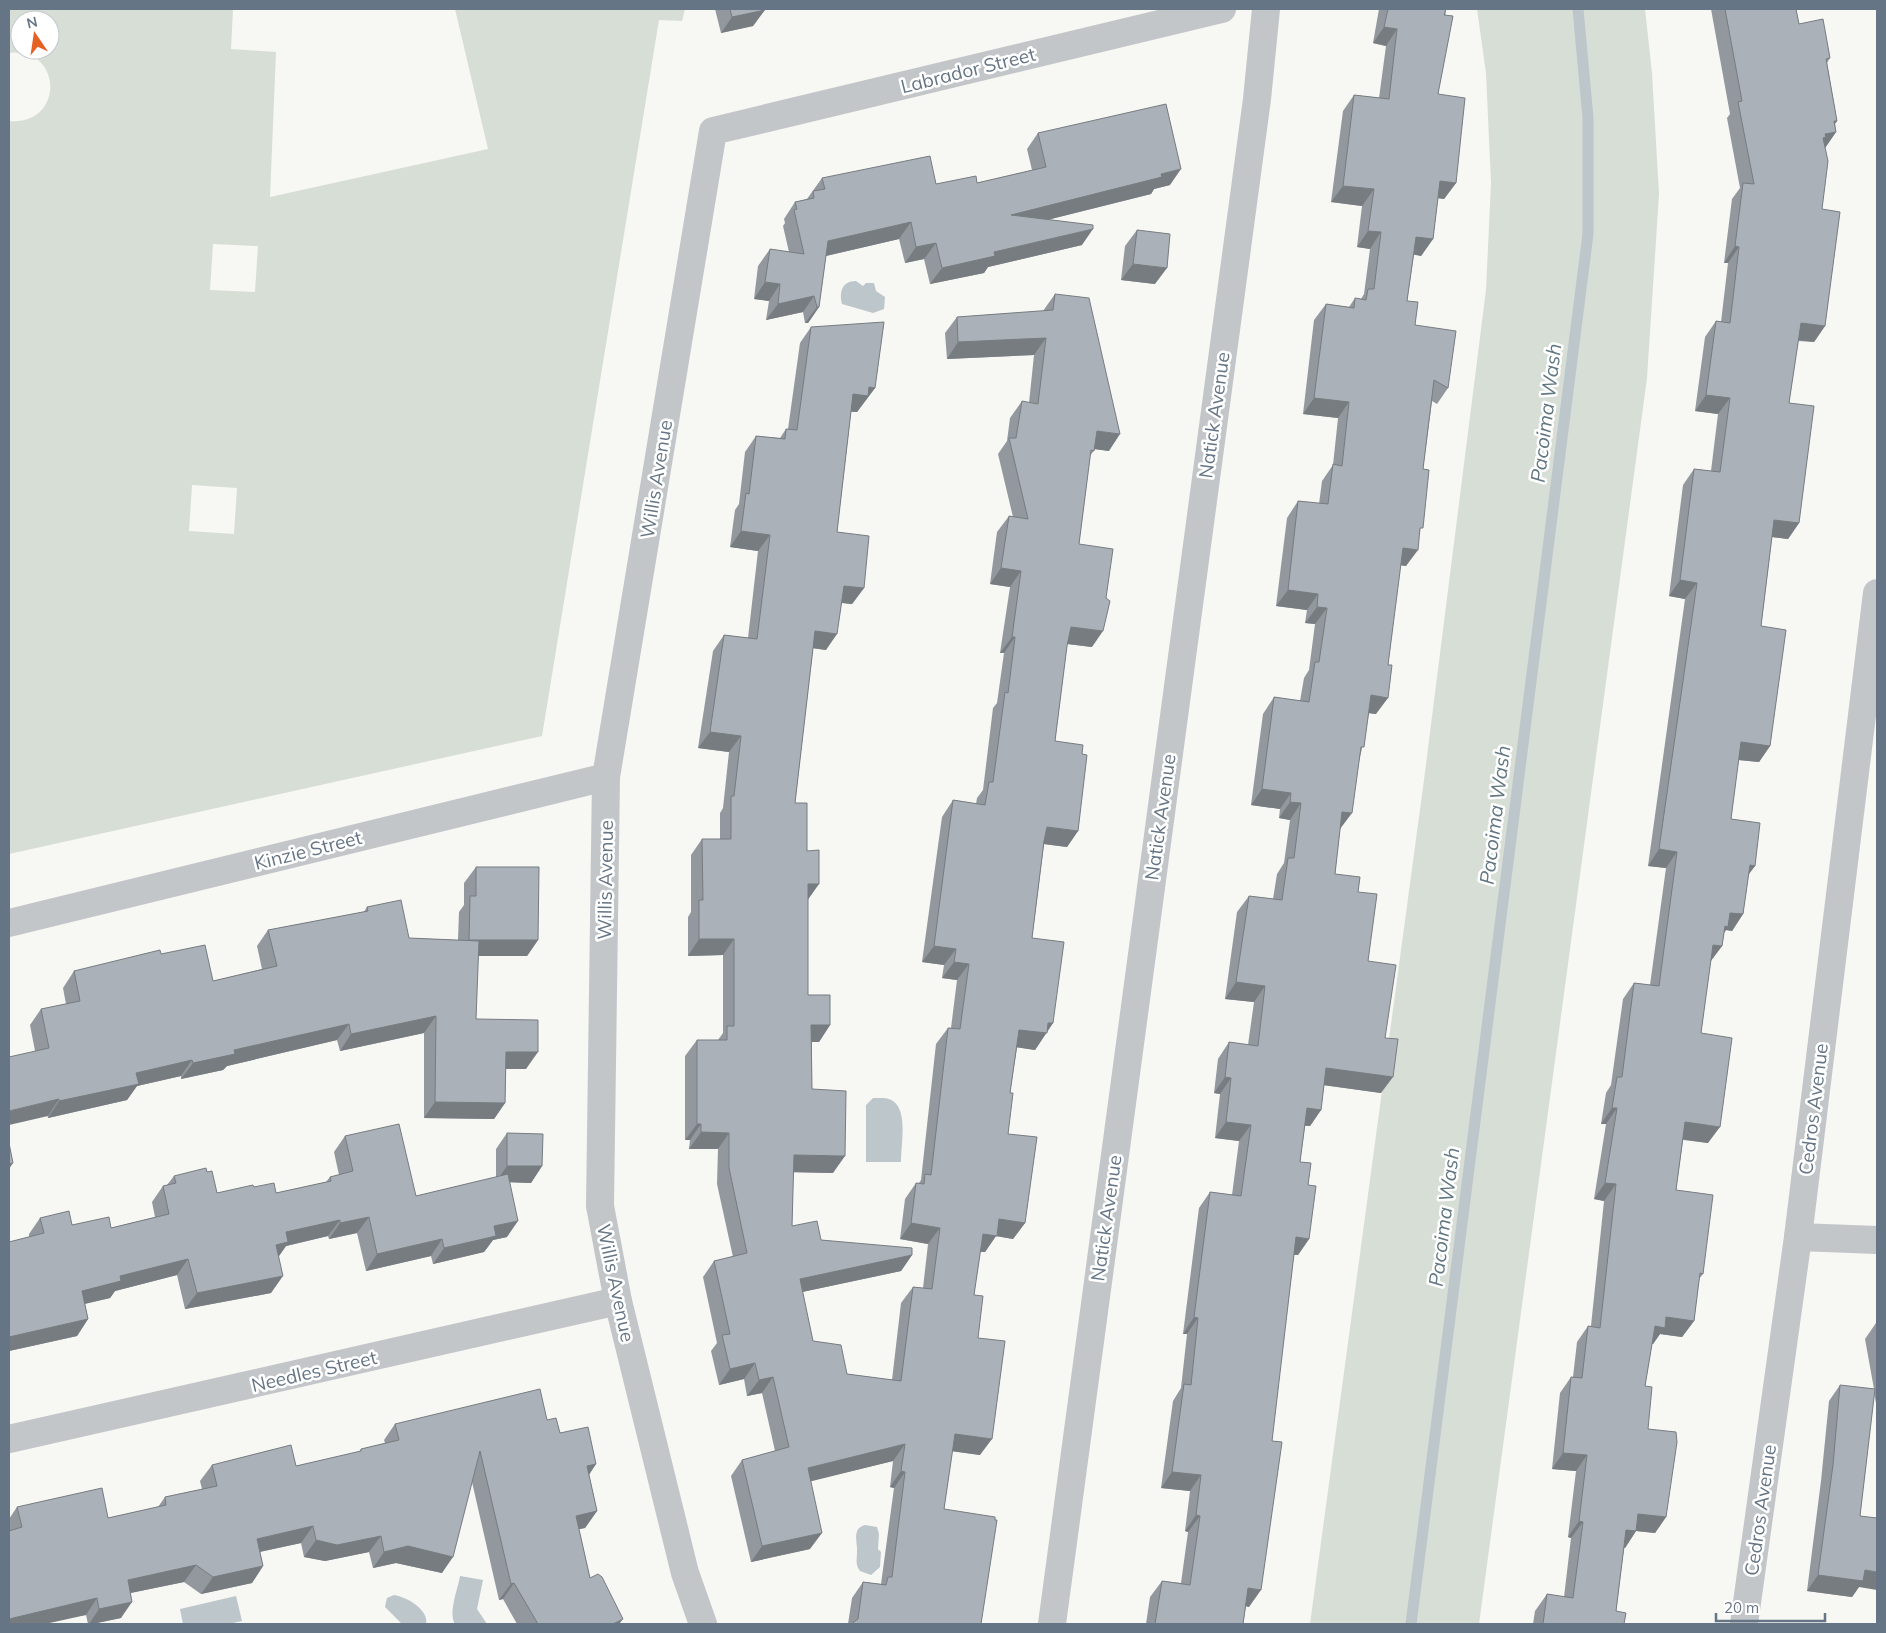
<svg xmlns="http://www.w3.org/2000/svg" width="1886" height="1633" font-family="Mulish,sans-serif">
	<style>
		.green { fill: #d7ded5; fill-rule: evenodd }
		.water { fill: #bcc6cb }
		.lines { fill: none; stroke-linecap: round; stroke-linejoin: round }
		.stream { stroke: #bcc6cb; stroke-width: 11 }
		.street { stroke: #c2c6c9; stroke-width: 28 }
		.wall { fill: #92989e }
		.shaded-wall { fill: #777c81 }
		.building { fill: #aab1b8; stroke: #777c81 }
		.labels { text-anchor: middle; stroke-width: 5; stroke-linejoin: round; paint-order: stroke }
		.street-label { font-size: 19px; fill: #657585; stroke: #fff }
		.water-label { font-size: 20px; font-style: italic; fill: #617781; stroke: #fff }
	</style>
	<rect width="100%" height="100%" fill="#f7f7f3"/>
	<g class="green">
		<path d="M9,9H233L231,49L276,52L270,197L488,149L455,9H685L682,21L659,20L542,736L9,854V121C65,126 63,46 9,53ZM20,20H50V50H20ZM213,244L258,246L255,292L210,290ZM192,485L237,488L234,534L189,531Z"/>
		<polygon points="1477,9 1645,9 1652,73 1659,194 1647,378 1479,1624 1310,1624 1424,780 1486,290 1491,183 1486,73"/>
	</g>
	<g class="water">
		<path d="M856,281L863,286L866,283H874L876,291L885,297L884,309L873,313L842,304C839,292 842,281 856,281Z"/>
		<path d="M873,1098C879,1098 888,1097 893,1101C908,1111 901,1145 901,1162H866V1105Z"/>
		<path d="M865,1525L877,1527L879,1534L878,1549L881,1552L880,1567L871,1575L860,1571C855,1564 857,1560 857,1552C858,1542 851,1529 865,1525Z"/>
		<path d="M460,1576L483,1580L477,1609L487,1624H455C448,1612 458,1589 460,1576Z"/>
		<path d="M394,1595C407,1597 429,1610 426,1624H402L385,1607L387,1598Z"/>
		<polygon points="236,1596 242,1621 228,1624 183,1624 180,1609"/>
	</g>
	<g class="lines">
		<polyline class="stream" points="1411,1624 1588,234 1588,118 1578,9"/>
		<g class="street">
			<polyline points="9,923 606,777"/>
			<polyline points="1798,1237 1877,1240"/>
			<polyline points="9,1439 618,1301"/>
			<polyline points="703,1624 685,1573 618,1301 600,1206 606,777 713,131 1222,9"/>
			<polyline points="1052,1624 1257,99 1266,9"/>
			<polyline points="1744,1624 1798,1237 1877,593"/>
		</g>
	</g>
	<g class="wall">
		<polygon points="715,9 765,9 753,26 721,33"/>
		<polygon points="1379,9 1446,9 1438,94 1456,183 1444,199 1438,198 1433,239 1421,256 1414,254 1407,301 1415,325 1448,388 1437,404 1432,401 1423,469 1420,532 1406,566 1400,565 1376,714 1369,713 1361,753 1340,829 1335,874 1358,892 1368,961 1385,1038 1381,1093 1324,1085 1321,1110 1310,1126 1305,1126 1300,1162 1308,1185 1309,1239 1298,1255 1294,1255 1249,1607 1246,1606 1243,1624 1146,1624 1150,1597 1162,1581 1181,1583 1188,1532 1185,1531 1190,1491 1161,1488 1173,1401 1181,1388 1187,1334 1183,1334 1199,1208 1210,1192 1232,1195 1239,1141 1215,1138 1220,1094 1214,1093 1218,1059 1229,1042 1248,1045 1254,1002 1225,999 1237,912 1249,896 1273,899 1277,874 1284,863 1290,820 1279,818 1280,809 1251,805 1263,714 1274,697 1300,701 1304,678 1309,670 1315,624 1305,623 1307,610 1276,606 1287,518 1298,501 1319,504 1322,481 1333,465 1338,418 1303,414 1314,320 1326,304 1349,307 1355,298 1361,299 1364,294 1370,249 1357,247 1362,206 1331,202 1343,111 1354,95 1379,98 1386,46 1373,43"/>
		<polygon points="1711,9 1796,9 1799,24 1830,58 1827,63 1837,121 1835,124 1836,132 1825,148 1822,209 1825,326 1814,342 1798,341 1789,403 1799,523 1788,539 1772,537 1761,626 1770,746 1759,762 1738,760 1731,819 1755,866 1748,874 1743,914 1732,931 1726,930 1724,933 1722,946 1710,962 1701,1033 1708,1143 1683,1140 1676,1190 1703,1274 1699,1279 1694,1321 1682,1337 1660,1334 1653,1344 1652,1344 1645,1386 1648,1429 1666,1517 1655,1533 1636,1531 1625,1548 1624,1548 1616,1611 1624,1624 1533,1624 1535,1611 1547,1594 1564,1597 1571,1538 1568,1537 1576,1471 1552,1469 1560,1393 1571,1377 1573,1377 1577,1342 1588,1326 1591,1326 1604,1201 1594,1199 1606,1124 1601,1124 1606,1093 1611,1085 1623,999 1634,983 1650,985 1666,868 1648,866 1685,599 1669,596 1683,485 1694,469 1711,471 1718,414 1695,411 1705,337 1716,321 1721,322 1728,263 1724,263 1732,199 1740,188 1727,118 1730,114"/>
		<polygon points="1038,133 1170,185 1154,189 1151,194 1047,220 1082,245 988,267 984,273 930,284 924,259 905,263 899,239 826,256 819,307 808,323 805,323 803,312 766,320 769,301 754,299 758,266 770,249 789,252 783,226 785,223 784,219 795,202 807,199 822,178 936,184 977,183 1032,170 1027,149"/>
		<polygon points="1137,230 1155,284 1121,280 1125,246"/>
		<polygon points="1055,294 1109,451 1095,449 1090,456 1079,544 1092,647 1067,644 1055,741 1082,754 1078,831 1067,847 1044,844 1032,938 1053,1023 1035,1050 1017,1047 1010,1093 1008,1134 1025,1223 1013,1239 996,1236 985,1252 980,1252 974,1295 978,1338 980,1455 952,1451 944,1509 981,1624 848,1624 852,1598 863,1582 881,1584 894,1488 890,1487 893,1461 810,1481 810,1549 751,1562 731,1476 742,1460 775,1451 762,1393 747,1396 744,1379 719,1385 711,1351 717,1343 703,1277 714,1261 733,1257 717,1184 718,1149 689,1149 690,1140 685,1140 685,1056 697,1040 718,1040 723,1033 723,955 688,956 688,917 691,912 691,855 702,839 720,839 720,813 723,808 729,752 698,748 713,651 724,635 748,638 758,551 730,547 735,510 739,504 745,452 756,436 780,438 786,429 788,429 800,343 811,327 875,388 857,412 851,412 837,532 864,588 852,604 842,603 826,650 813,648 795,803 807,851 808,900 808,995 830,1025 819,1042 812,1042 812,1089 833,1173 793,1172 792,1226 821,1240 912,1255 901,1271 802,1292 813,1341 847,1374 892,1380 901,1303 913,1287 923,1288 928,1244 900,1239 905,1199 916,1183 919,1183 921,1180 936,1044 948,1028 951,1028 957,980 942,978 944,965 922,962 942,817 953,800 976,804 977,798 983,790 993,708 997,703 1004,653 1000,653 1010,587 990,584 997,532 1009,516 1013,517 998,454 1007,441 1010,418 1022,401 1029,403 1034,355 947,359 945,333 957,317 1043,311"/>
		<polygon points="476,867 538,940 527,956 478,956 476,1019 526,1069 506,1069 505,1103 494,1119 424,1118 424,1033 340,1051 337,1040 227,1066 223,1070 181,1079 181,1076 137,1086 127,1100 48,1118 30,1025 41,1009 66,1004 63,988 74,971 161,954 213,981 262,969 257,946 268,930 364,912 367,907 409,938 458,940 459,912 464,905 464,883"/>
		<polygon points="507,1133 542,1166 531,1183 510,1182 507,1237 493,1240 484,1252 433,1264 431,1256 366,1271 357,1233 329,1239 328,1236 286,1246 278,1257 271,1293 185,1309 177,1275 115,1291 110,1298 85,1304 88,1319 77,1336 9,1351 9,1242 29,1237 29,1234 40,1218 72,1225 111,1228 155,1217 152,1202 163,1186 167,1185 174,1176 207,1172 217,1193 254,1187 276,1193 326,1182 330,1177 339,1175 334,1152 345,1136 416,1196 496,1177 496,1149"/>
		<polygon points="1876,1323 1877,1323 1877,1403 1876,1403 1874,1393 1860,1516 1859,1587 1852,1597 1807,1591 1821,1481 1829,1401 1840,1385 1874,1389 1865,1339"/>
		<polygon points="547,1420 560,1433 596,1464 589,1475 597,1511 585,1528 579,1529 590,1578 619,1624 517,1624 503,1599 499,1600 472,1482 442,1573 396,1563 373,1568 369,1552 325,1561 304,1557 301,1543 260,1552 263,1566 252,1583 201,1594 184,1582 130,1593 121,1618 92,1624 88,1624 86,1615 9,1624 9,1519 17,1507 108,1518 158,1507 165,1497 202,1489 200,1481 212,1465 296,1466 359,1452 361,1449 385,1443 384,1440 395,1424"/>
	</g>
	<g class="shaded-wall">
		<polygon points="765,10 753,26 721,33 732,17"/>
		<polygon points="1384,27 1397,29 1386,46 1373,43"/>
		<polygon points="1834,121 1837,121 1828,133 1836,132 1825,148 1812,154"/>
		<polygon points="1181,169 1170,185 1154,189 1151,194 999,232 1011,215 1161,174"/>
		<polygon points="1440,181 1456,183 1444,199 1429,197"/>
		<polygon points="1343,186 1374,189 1362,206 1331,202"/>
		<polygon points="911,222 899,239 817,258 828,241"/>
		<polygon points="1093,229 1082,245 988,267 984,273 930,284 942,268 994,252"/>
		<polygon points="1368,231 1381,232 1370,249 1357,247"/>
		<polygon points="1416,237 1433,239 1421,256 1405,253"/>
		<polygon points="936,243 924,259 905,263 916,247"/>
		<polygon points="1735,246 1739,247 1728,263 1724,263"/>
		<polygon points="1133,264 1167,268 1155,284 1121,280"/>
		<polygon points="765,282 780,284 769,301 754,299"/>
		<polygon points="814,296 803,312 766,320 778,304"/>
		<polygon points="817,307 819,307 808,323 805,323"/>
		<polygon points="1801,323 1825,326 1814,342 1789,339"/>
		<polygon points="1046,338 1034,355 947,359 958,342"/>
		<polygon points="869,387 875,388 857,412 842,410 853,394"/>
		<polygon points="1706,395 1730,398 1718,414 1695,411"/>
		<polygon points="1314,398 1349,402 1338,418 1303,414"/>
		<polygon points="1097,431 1120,434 1109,451 1086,448"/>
		<polygon points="1774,520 1799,523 1788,539 1763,536"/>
		<polygon points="741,531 770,535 758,551 730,547"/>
		<polygon points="1403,548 1418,550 1406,566 1391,564"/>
		<polygon points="1001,568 1021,571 1010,587 990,584"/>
		<polygon points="1680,580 1697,583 1685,599 1669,596"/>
		<polygon points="844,586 864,588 852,604 833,602"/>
		<polygon points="1288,590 1318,594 1307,610 1276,606"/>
		<polygon points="1317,607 1327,608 1315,624 1305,623"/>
		<polygon points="1071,627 1103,631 1092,647 1060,643"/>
		<polygon points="815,631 837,634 826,650 804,647"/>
		<polygon points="1012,637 1015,637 1004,653 1000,653"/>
		<polygon points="1371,695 1388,698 1376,714 1359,712"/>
		<polygon points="710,732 741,736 729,752 698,748"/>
		<polygon points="1741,742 1770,746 1759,762 1729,759"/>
		<polygon points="1262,789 1291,793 1280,809 1251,805"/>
		<polygon points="1290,802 1301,803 1290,820 1279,818"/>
		<polygon points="1342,812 1352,813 1340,829 1330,828"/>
		<polygon points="1047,827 1078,831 1067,847 1036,843"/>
		<polygon points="1659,849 1677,852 1666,868 1648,866"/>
		<polygon points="1750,865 1755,866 1743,882"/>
		<polygon points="808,884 819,884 807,901"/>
		<polygon points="1730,913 1743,914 1732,931 1726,930 1717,943"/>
		<polygon points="699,939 734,939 723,955 688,956"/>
		<polygon points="469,940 538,940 527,956 458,956"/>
		<polygon points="1713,945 1722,946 1710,962"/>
		<polygon points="934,946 956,949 944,965 922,962"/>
		<polygon points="954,962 969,964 957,980 942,978"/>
		<polygon points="1236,982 1265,986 1254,1002 1225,999"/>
		<polygon points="436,1016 424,1033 340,1051 351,1034"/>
		<polygon points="1048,1023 1053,1023 1035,1050 1008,1046 1019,1030"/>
		<polygon points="349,1024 337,1040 227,1066 223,1070 181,1079 193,1063 234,1050"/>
		<polygon points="811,1025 830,1025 819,1042 800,1042"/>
		<polygon points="506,1052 538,1052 526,1069 494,1069"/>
		<polygon points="192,1060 181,1076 137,1086 127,1100 48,1118 59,1101 136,1073"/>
		<polygon points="1326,1068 1393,1077 1381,1093 1315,1084"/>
		<polygon points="1225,1077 1231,1078 1220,1094 1214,1093"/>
		<polygon points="59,1099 48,1116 9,1125 9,1111"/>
		<polygon points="435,1102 505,1103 494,1119 424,1118"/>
		<polygon points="1307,1108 1321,1110 1310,1126 1296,1124"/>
		<polygon points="1612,1108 1617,1108 1606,1124 1601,1124"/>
		<polygon points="1226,1122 1251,1125 1239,1141 1215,1138"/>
		<polygon points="1685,1122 1720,1127 1708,1143 1674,1138"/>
		<polygon points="697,1124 701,1124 690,1140 685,1140"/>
		<polygon points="701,1132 729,1133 718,1149 689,1149"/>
		<polygon points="794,1155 845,1156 833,1173 782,1172"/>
		<polygon points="13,1163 9,1169 9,1164"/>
		<polygon points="507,1166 542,1166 531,1183 496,1182"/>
		<polygon points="1605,1183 1616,1184 1604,1201 1594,1199"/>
		<polygon points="369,1217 357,1233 329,1239 340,1223"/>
		<polygon points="999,1219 1025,1223 1013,1239 996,1236 985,1252 971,1251 983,1234"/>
		<polygon points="340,1220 328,1236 286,1246 277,1259 276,1245 286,1232"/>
		<polygon points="518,1221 507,1237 493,1240 484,1252 433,1264 444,1248 494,1226"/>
		<polygon points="911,1223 940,1228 928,1244 900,1239"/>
		<polygon points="1296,1237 1309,1239 1298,1255 1285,1254"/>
		<polygon points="442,1239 431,1256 366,1271 377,1254"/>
		<polygon points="912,1255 901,1271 788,1295 800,1279"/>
		<polygon points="188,1259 177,1275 115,1291 110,1298 70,1307 82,1291 120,1276"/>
		<polygon points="283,1276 271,1293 185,1309 197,1293"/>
		<polygon points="1194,1317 1198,1318 1187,1334 1183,1334"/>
		<polygon points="1666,1317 1694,1321 1682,1337 1660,1334 1653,1344 1643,1342 1655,1326"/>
		<polygon points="88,1319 77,1336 9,1351 9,1337"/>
		<polygon points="755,1363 744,1379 719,1385 730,1369"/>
		<polygon points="773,1377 762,1393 747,1396 759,1380"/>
		<polygon points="955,1434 992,1439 980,1455 943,1450"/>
		<polygon points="905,1444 893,1461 796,1485 808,1468"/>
		<polygon points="1563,1453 1587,1455 1576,1471 1552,1469"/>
		<polygon points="596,1464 585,1480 587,1466"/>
		<polygon points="901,1471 905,1472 894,1488 890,1487"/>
		<polygon points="1172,1472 1201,1475 1190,1491 1161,1488"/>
		<polygon points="597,1511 585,1528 564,1532 576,1516"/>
		<polygon points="1638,1514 1666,1517 1655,1533 1627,1530"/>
		<polygon points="1196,1515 1200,1516 1188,1532 1185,1531"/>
		<polygon points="1579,1521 1583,1522 1571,1538 1568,1537"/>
		<polygon points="313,1526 301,1543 245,1555 257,1539"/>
		<polygon points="1626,1530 1636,1531 1625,1548 1615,1546"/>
		<polygon points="822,1533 810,1549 751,1562 762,1546"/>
		<polygon points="381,1536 369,1552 325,1561 304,1557 316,1540"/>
		<polygon points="408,1546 453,1557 442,1573 396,1563 373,1568 384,1552"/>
		<polygon points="196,1565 184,1582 116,1596 128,1580"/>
		<polygon points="263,1566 252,1583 201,1594 213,1577"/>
		<polygon points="1865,1570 1877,1572 1877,1590 1859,1587 1852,1597 1807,1591 1818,1575"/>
		<polygon points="514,1583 503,1599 499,1600 511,1584"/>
		<polygon points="1248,1588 1261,1590 1249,1607 1237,1604"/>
		<polygon points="97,1598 86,1615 45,1624 9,1624 9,1619"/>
		<polygon points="132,1602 121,1618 92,1624 89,1624 99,1609"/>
		<polygon points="623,1619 619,1624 613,1624"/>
	</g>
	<g class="building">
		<polygon points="730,9 765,9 765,10 732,17"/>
		<polygon points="1388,9 1446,9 1444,15 1453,16 1438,94 1465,98 1456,183 1440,181 1433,239 1416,237 1407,301 1418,302 1415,325 1456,331 1448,388 1434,380 1423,469 1429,470 1423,528 1420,528 1418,550 1403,548 1388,665 1392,665 1388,698 1371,695 1364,747 1361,747 1352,813 1342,812 1335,874 1360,877 1358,892 1377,894 1368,961 1396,965 1385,1038 1398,1039 1393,1077 1326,1068 1321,1110 1307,1108 1300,1162 1311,1163 1308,1185 1316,1186 1309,1239 1296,1237 1272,1441 1282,1442 1261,1590 1248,1588 1243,1624 1155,1624 1162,1581 1190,1585 1200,1516 1196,1515 1201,1475 1172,1472 1184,1384 1191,1385 1198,1318 1194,1317 1210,1192 1241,1196 1251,1125 1226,1122 1231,1078 1225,1077 1229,1042 1258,1046 1265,986 1236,982 1249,896 1282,900 1288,858 1294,858 1301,803 1290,802 1291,793 1262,789 1274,697 1309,702 1315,662 1319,662 1327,608 1317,607 1318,594 1288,590 1298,501 1328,504 1333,464 1342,466 1349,402 1314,398 1326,304 1354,308 1355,298 1366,300 1368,289 1374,289 1381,232 1368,231 1374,189 1343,186 1354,95 1389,99 1397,29 1384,27"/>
		<polygon points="1725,9 1796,9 1799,24 1823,19 1830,58 1826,59 1837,121 1834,121 1836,132 1825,134 1826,137 1823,138 1828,161 1822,209 1840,212 1825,326 1801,323 1789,403 1814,406 1799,523 1774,520 1761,626 1786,630 1770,746 1741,742 1731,819 1760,823 1755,866 1750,865 1743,914 1730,913 1728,927 1725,926 1722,946 1713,945 1701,1033 1732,1038 1720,1127 1685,1122 1676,1190 1713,1195 1703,1274 1700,1273 1694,1321 1666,1317 1665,1328 1655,1326 1645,1386 1652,1387 1648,1429 1676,1432 1677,1442 1666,1517 1638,1514 1636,1531 1626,1530 1616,1611 1626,1613 1624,1624 1543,1624 1547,1594 1573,1598 1583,1522 1579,1521 1587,1455 1563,1453 1571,1377 1582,1378 1588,1326 1600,1328 1616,1184 1605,1183 1617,1108 1612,1108 1617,1077 1622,1077 1634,983 1659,986 1677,852 1659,849 1697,583 1680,580 1694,469 1720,472 1730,398 1706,395 1716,321 1730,323 1739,247 1735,246 1743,183 1754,184 1738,102 1742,101"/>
		<polygon points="1166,104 1181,169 1161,174 1162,177 1011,215 1093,225 1093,229 994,252 995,256 942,268 936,243 916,247 911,222 828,241 819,307 817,307 814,296 778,304 780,284 765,282 770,249 804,254 794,210 797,209 795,202 814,198 813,191 825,189 822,178 930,156 936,184 976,176 977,183 1046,167 1038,133"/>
		<polygon points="1137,230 1170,234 1167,268 1133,264"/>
		<polygon points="1055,294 1089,298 1120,434 1097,431 1094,451 1091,450 1079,544 1113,549 1106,598 1110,601 1103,631 1071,627 1067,646 1055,741 1083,745 1082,754 1087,755 1078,831 1047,827 1044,841 1032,938 1064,942 1053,1023 1048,1023 1047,1033 1019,1030 1010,1093 1013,1093 1008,1134 1037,1137 1025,1223 999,1219 997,1236 983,1234 974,1295 983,1296 978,1338 1005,1341 992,1439 955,1434 944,1509 995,1517 995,1520 997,1520 981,1624 851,1624 858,1619 863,1582 886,1585 888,1577 892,1577 905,1472 901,1471 905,1444 808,1468 822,1533 762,1546 742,1460 789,1447 773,1377 759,1380 755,1363 730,1369 722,1335 730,1334 714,1261 747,1253 729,1168 729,1133 701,1132 701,1124 697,1124 697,1040 727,1040 727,1026 734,1026 734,939 699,939 699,900 703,900 702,839 731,839 731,796 734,796 741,736 710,732 724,635 757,639 770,535 741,531 746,493 749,494 756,436 785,439 786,429 797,430 811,327 884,322 875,388 869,387 868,396 853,394 837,532 869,536 864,588 844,586 837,634 815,631 795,803 807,803 807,851 819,850 819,884 808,884 808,995 830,995 830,1025 811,1025 812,1089 846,1091 845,1156 794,1155 792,1226 817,1221 821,1240 912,1248 912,1255 800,1279 813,1341 841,1345 847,1374 901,1381 913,1287 932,1289 940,1228 911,1223 916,1183 924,1184 925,1174 931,1175 948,1028 960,1029 969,964 954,962 956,949 934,946 953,800 985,805 989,782 993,782 1005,692 1008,693 1015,637 1012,637 1021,571 1001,568 1009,516 1028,519 1009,438 1016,438 1022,401 1038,404 1046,338 958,342 957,317 1053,310"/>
		<polygon points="476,867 539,867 538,940 469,940 470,896 476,896"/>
		<polygon points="401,900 409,938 479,941 476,1019 538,1020 538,1052 506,1052 505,1103 435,1102 436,1016 351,1034 349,1024 234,1050 235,1054 193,1063 192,1060 136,1073 139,1084 59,1101 59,1099 9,1111 9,1057 49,1048 41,1009 80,1001 74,971 160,950 161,954 205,945 213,981 277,966 268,930 368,911 367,907"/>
		<polygon points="399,1124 416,1196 508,1174 518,1221 494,1226 496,1236 444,1248 442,1239 377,1254 369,1217 340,1223 340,1220 286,1232 288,1242 276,1245 283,1276 197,1293 188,1259 120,1276 121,1281 82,1291 88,1319 9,1337 9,1242 44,1233 40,1218 69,1211 72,1225 109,1217 111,1228 169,1214 163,1186 176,1183 174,1176 206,1168 207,1172 212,1171 217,1193 253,1185 254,1187 274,1183 276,1193 331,1181 330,1177 353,1171 345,1136"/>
		<polygon points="507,1133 543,1134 542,1166 507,1166"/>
		<polygon points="9,1143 13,1163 9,1164"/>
		<polygon points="1840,1385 1875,1389 1860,1516 1877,1518 1877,1572 1865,1570 1863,1581 1818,1575 1833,1465"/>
		<polygon points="540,1389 547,1420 556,1418 560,1433 588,1427 596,1464 587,1466 597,1511 576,1516 590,1578 598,1574 602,1577 623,1619 613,1624 538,1624 514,1583 511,1584 480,1451 453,1557 408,1546 384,1552 381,1536 337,1545 316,1540 313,1526 257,1539 263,1566 213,1577 196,1565 128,1580 132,1602 99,1609 97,1598 9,1619 9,1531 22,1527 17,1507 102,1488 108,1518 166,1505 165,1497 217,1486 212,1465 291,1445 296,1466 361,1451 361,1449 399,1440 395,1424"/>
	</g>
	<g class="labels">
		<g class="street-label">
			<text transform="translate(968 70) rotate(-14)" y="7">Labrador Street</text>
			<text transform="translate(1214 415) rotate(-82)" y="7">Natick Avenue</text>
			<text transform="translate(656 479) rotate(-81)" y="7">Willis Avenue</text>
			<text transform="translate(1160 817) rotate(-82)" y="7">Natick Avenue</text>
			<text transform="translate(308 850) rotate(-14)" y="7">Kinzie Street</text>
			<text transform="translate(605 880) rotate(-89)" y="7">Willis Avenue</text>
			<text transform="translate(1813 1109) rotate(-83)" y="7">Cedros Avenue</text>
			<text transform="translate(1106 1218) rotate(-82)" y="7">Natick Avenue</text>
			<text transform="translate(616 1283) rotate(78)" y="7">Willis Avenue</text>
			<text transform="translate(314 1371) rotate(-13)" y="7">Needles Street</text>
			<text transform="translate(1760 1510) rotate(-82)" y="7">Cedros Avenue</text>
		</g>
		<g class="water-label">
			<text transform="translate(1546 413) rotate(-83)" y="7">Pacoima Wash</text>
			<text transform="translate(1495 815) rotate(-83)" y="7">Pacoima Wash</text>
			<text transform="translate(1444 1217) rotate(-83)" y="7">Pacoima Wash</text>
		</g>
	</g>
	<rect width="1886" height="1633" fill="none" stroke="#657585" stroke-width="20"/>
	<g transform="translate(35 35) rotate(347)"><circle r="24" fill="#ffffff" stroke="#c1c8ce"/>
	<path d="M0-4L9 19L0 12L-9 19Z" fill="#e66024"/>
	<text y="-8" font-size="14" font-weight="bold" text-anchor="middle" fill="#657585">N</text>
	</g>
	<path d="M1716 1613v8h109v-8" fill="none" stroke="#657585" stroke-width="2.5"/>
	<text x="1724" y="1613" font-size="15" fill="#657585" stroke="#ffffff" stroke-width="4" paint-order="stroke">20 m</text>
</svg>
